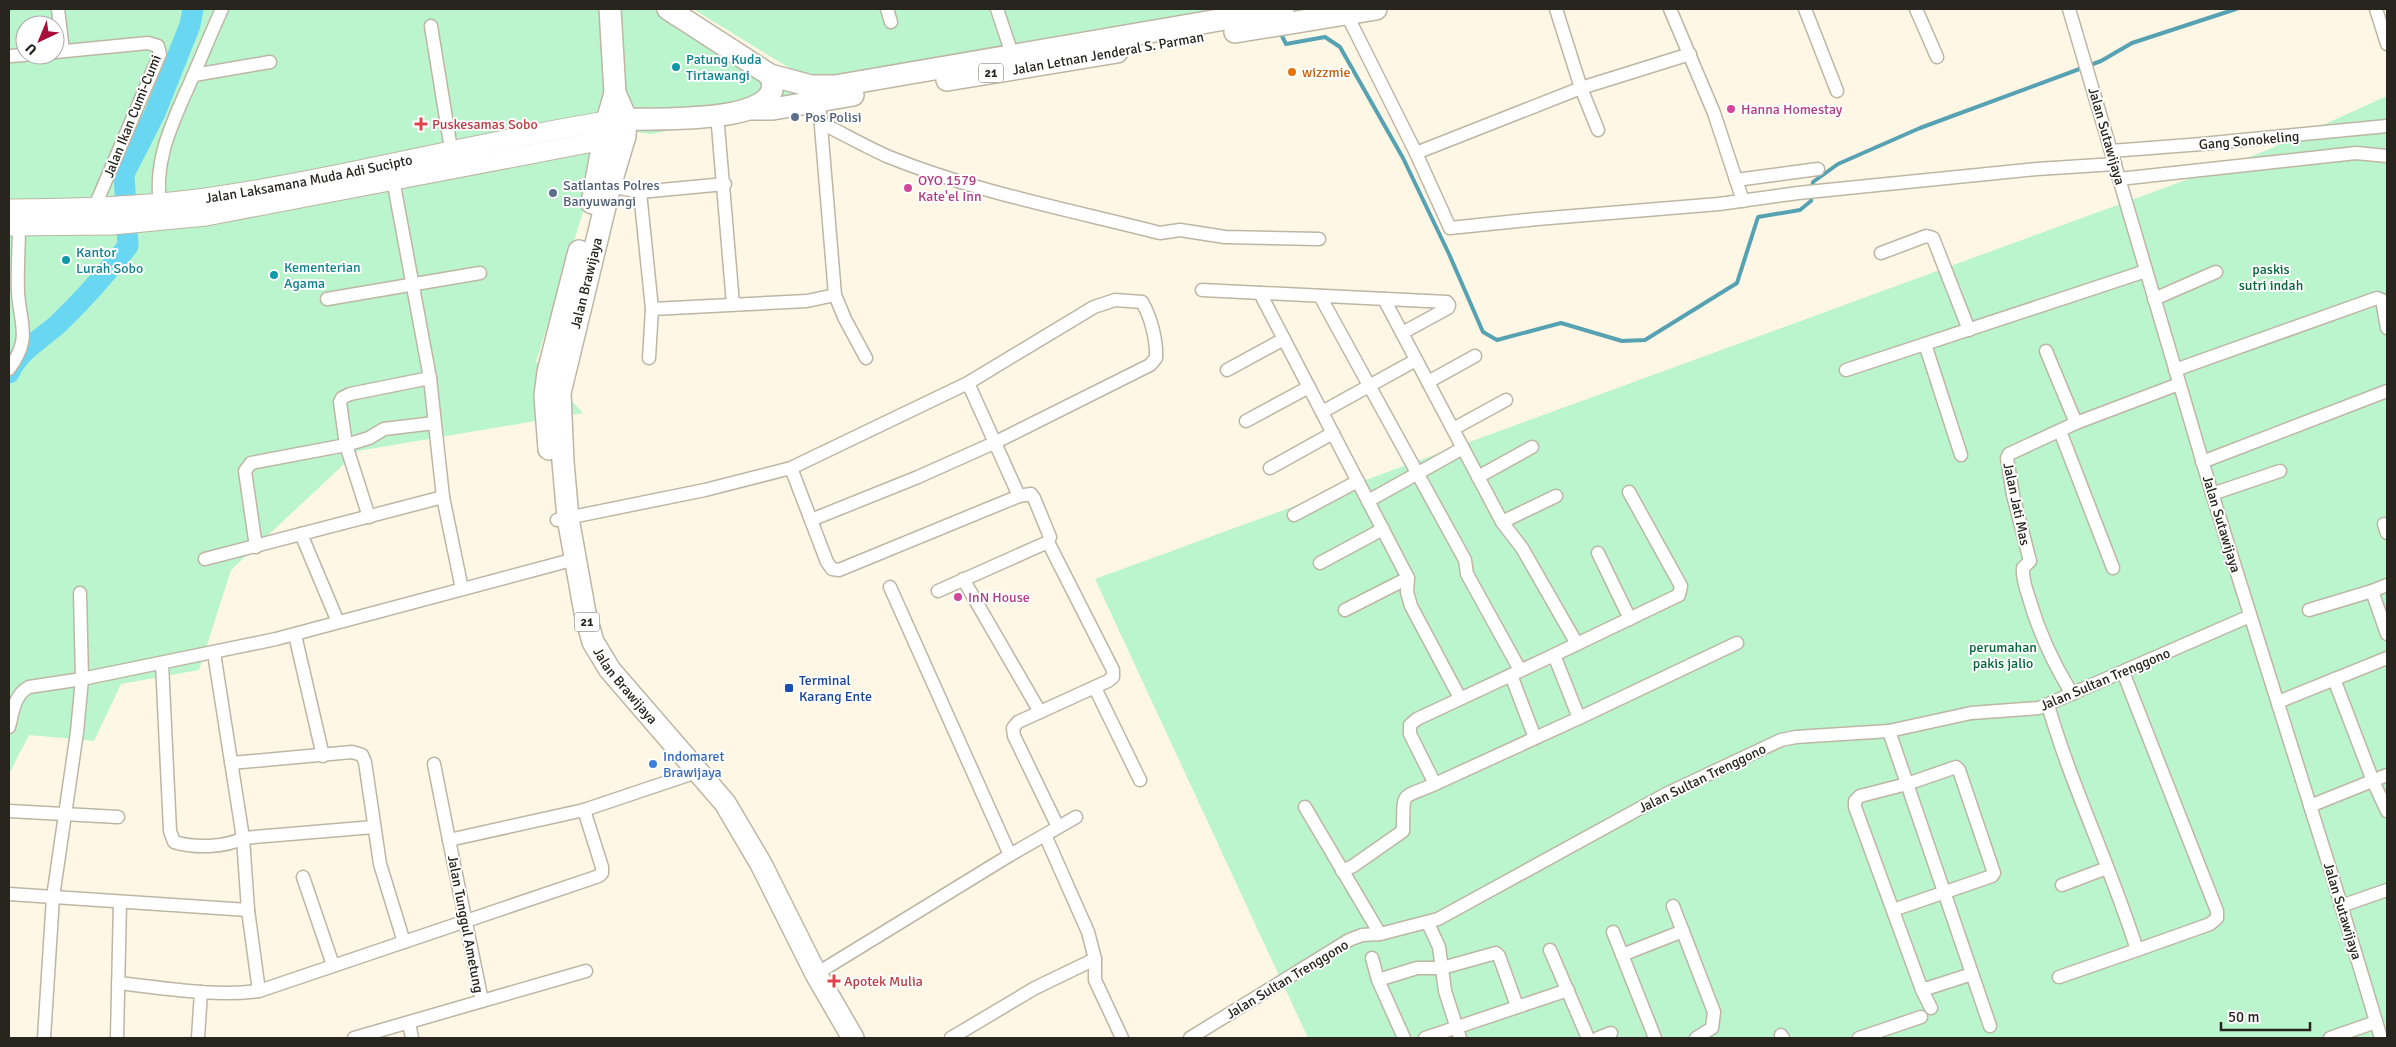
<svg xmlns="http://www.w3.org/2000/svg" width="2396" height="1047" font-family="Signika,sans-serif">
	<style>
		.green { fill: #baf5cd; fill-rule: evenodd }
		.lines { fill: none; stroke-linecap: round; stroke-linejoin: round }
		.stream { stroke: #56a2b3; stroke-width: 4 }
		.river { stroke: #6ad7f2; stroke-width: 21 }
		.minor-casing { stroke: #bdb6a5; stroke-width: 15 }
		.secondary-casing { stroke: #bdb6a5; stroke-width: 21 }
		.trunk-casing { stroke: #bdb6a5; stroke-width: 24 }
		.minor { stroke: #fff; stroke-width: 12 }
		.secondary { stroke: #fff; stroke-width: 19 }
		.trunk { stroke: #fff; stroke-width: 21 }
		.culture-dot { fill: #0f9aa8; stroke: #fff; stroke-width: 2 }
		.food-dot { fill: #e8710a; stroke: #fff; stroke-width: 2 }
		.hotel-dot { fill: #d1479c; stroke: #fff; stroke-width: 2 }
		.service-dot { fill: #5c6f8a; stroke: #fff; stroke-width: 2 }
		.health-dot { fill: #e0444e; stroke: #fff; stroke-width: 2 }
		.transit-dot { fill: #1a4fb4; stroke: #fff; stroke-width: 2 }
		.shop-dot { fill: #3f7fe0; stroke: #fff; stroke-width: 2 }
		.labels { text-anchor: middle; stroke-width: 4; stroke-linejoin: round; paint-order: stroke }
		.shield { fill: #fff; stroke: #686662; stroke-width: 1 }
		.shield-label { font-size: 12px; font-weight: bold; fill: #28251f }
		.street-label { font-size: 14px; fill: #28251f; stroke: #fff }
		.culture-label { font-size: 14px; fill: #0d838f; stroke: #fff; text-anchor: start }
		.food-label { font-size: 14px; fill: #c56008; stroke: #fff; text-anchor: start }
		.hotel-label { font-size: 14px; fill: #b23c85; stroke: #fff; text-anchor: start }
		.service-label { font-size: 14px; fill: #4e5e75; stroke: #fff; text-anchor: start }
		.health-label { font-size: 14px; fill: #be3a42; stroke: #fff; text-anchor: start }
		.park-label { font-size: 14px; fill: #036639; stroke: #fff }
		.transit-label { font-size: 14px; fill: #164399; stroke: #fff; text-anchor: start }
		.shop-label { font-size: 14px; fill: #366cbe; stroke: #fff; text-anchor: start }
	</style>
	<rect width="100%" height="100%" fill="#fff7e5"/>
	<g class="green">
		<path d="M9,9H607L601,155L536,362L583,413L358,451L231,570L199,670L121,684L94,741L29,735L9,774ZM25,25H55V55H25Z"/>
		<polygon points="608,9 680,9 831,100 651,134 611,129"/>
		<polygon points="693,9 1224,9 832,94"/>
		<polygon points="2387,96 2387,1032 2380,1010 2380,1038 1308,1038 1095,579 2265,151"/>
	</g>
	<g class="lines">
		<polyline class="stream" points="1280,32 1286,44 1325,37 1340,47 1403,158 1449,254 1483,332 1497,340 1561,323 1622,341 1645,340 1737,283 1758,217 1800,210 1811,201 1813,182 1838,164 1920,128 2101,61 2132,43 2236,9"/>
		<path class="river" d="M9,373C18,352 41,339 58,324C83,300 106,274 128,246L124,174L155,113L190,25L193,9"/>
		<g class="minor-casing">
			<g id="minor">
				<polyline points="58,9 63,51"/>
				<polyline points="887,9 891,22"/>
				<polyline points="997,9 1012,54"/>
				<polyline points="1344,9 1416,153 1450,228 1537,219 1719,204 1798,193 2037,169 2115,164"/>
				<polyline points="1556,9 1581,88 1598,130"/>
				<polyline points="1670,9 1714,113 1743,201"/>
				<polyline points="1805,9 1837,91"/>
				<polyline points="1916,9 1937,57"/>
				<polyline points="2069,9 2210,487 2335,885 2381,1038"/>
				<polyline points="2376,9 2387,44"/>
				<polyline points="431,26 451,149"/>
				<polyline points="55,52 148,43 158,46 160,54 92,213"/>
				<polyline points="9,56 25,55"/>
				<polyline points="194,75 270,62"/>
				<polyline points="819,102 835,295 845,319 866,358"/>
				<polyline points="717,114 733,304"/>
				<path d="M821,123C844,134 866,147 889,157C976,192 1070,210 1160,233L1180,230L1225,237L1319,239"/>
				<polyline points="2111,151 2202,144 2387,126"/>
				<polyline points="1416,153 1581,88 1690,54"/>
				<polyline points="392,174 430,378 443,497 462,589"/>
				<polyline points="2119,179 2356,153 2387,156"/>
				<polyline points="1736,180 1818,169"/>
				<polyline points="605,185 640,192 652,309 649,358"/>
				<polyline points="640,192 725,184"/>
				<path d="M161,211C152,164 171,125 190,83C201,58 211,33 222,9"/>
				<polyline points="1881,253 1926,236 1933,238 1969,330"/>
				<polyline points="1202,290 1447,302 1449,305 1448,308 1402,333"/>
				<polyline points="1260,293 1408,578 1407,592 1411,606 1460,698"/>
				<polyline points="1320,296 1465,560 1467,574 1520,670"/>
				<polyline points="327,299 480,273"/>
				<polyline points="1384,299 1502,522 1522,548 1577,644"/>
				<polyline points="2154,299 2216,272"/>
				<polyline points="652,309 807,301 835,295"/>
				<polyline points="1925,344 1961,455"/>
				<polyline points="2046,351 2076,423"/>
				<path d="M9,369C32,338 20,325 18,292C17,270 19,248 19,226"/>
				<polyline points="1227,370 1284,339"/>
				<polyline points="1846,370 2146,271"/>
				<polyline points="2175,370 2377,298 2382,300 2387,328"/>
				<polyline points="1428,382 1475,356"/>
				<polyline points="1322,412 1416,360"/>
				<polyline points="1246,421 1309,387"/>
				<polyline points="1453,429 1506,400"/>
				<polyline points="2060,431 2113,568"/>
				<polyline points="2202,462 2387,391"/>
				<polyline points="791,468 827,562 832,569 839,570 1019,496 968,383"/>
				<polyline points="1270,468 1333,433"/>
				<polyline points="1478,477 1532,447"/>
				<polyline points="2212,494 2280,471"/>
				<polyline points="1019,496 1031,494 1034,498 1050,537 1048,542 1113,670 1113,677 1108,681 1018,722 1013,728 1014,736 1058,827"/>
				<polyline points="1368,501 1463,448"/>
				<polyline points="1294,515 1358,481"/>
				<polyline points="369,517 346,445 340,402 342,398 350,394 430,378"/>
				<path d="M557,520L705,490L791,468L968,383L1094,307L1115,300L1142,302C1151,317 1157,341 1156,358L1150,365L994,443L918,477L811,520"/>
				<polyline points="1502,522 1556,496"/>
				<polyline points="2384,524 2387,533"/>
				<polyline points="301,534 338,622"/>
				<polyline points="256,547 245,471 251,463 346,445 369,438 384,429 434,423"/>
				<polyline points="1598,553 1630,619"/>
				<polyline points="205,559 443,497"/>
				<polyline points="1320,563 1383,529"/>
				<polyline points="963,579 1040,712"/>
				<polyline points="2387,585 2372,591 2387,634"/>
				<polyline points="890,587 1010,855"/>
				<polyline points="938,591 1048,542"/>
				<polyline points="1345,610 1408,578"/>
				<polyline points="2309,610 2372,591"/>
				<polyline points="295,635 323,756"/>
				<polyline points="214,653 243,838 248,910 259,991"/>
				<path d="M162,663L170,831L174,842C194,848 224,848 243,838L374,827"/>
				<polyline points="1511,675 1535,738"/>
				<polyline points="2334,679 2373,781 2387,811"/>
				<polyline points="1095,688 1140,780"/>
				<path d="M2072,694C2053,663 2039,633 2029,598C2026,589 2022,578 2023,568L2030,561L2013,495L2007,458L2009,454L2076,423L2179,384"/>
				<polyline points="2278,702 2387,658"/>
				<path d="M2048,705C2072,788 2111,867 2137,950L2210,924L2217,918V911L2123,672"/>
				<polyline points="1579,718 1737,643"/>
				<path d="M9,727C13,712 14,695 29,687L82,679L276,639L564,562"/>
				<polyline points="1889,731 1990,1026"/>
				<polyline points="231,763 352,752 362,755 365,762 380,864 404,942"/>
				<polyline points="434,764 449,840"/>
				<polyline points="1435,784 1410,734 1410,725 1417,719 1554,655"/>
				<polyline points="2310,806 2387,775"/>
				<polyline points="1305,807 1380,934"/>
				<polyline points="9,811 118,817"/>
				<polyline points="1045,835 1088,932 1095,959 1095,980 1122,1038"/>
				<path d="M1342,871L1353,866L1403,831C1404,789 1399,800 1435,784L1579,718L1554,655L1679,595L1681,586L1629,492"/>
				<polyline points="303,877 333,965"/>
				<polyline points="2062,885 2107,868"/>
				<polyline points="9,894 248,910"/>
				<polyline points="1673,906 1714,1012 1712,1028 1696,1038"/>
				<polyline points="2341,906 2387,890"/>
				<polyline points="1893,910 1992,876 1994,873 1959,770 1956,767 1907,784 1860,796 1855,801 1855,807 1922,990 1931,1008"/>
				<polyline points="1428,923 1439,947 1445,991 1460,1038"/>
				<polyline points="1613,932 1655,1038"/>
				<polyline points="1550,950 1588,1038"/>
				<polyline points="1622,955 1683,931"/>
				<polyline points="1372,958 1378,980 1404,1038"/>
				<polyline points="816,974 1010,855 1076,817"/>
				<polyline points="2059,977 2137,950"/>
				<polyline points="1378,980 1417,968 1442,968 1496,953 1499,956 1517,1006"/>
				<path d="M118,983C164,988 213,997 259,991L599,876L602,873V867L584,810"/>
				<polyline points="1922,990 1972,974"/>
				<polyline points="482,1001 586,971"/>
				<polyline points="409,1023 412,1038"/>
				<polyline points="1781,1035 1783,1038"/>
				<polyline points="44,1038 53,897 77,732 82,679 80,593"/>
				<polyline points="117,1038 120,902"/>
				<polyline points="198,1038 201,992"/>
				<polyline points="354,1038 482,1001 449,840 584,810 688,775"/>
				<polyline points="951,1038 1035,988 1095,959"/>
				<polyline points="1190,1038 1349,940 1362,935 1380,934 1438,919 1666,794 1781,740 1796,737 1889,731 1971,713 2039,708 2250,616"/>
				<polyline points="1425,1038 1568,990"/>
				<polyline points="1598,1038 1611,1033"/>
				<polyline points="1859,1038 1921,1017"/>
				<polyline points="2330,1038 2376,1022"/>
			</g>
		</g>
		<g class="secondary-casing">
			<g id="secondary">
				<path id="s1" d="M9,209C72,209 135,207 198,199C335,180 470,143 607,121"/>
				<polyline points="9,226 112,225 206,216 604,140"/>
			</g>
		</g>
		<g class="trunk-casing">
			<g id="trunk">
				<path id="s2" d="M610,9L615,93L626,118L625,136L610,186L560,393L563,462L568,518L585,613L593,642L610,670L725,803L761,864L816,974L853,1038"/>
				<polyline points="668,9 770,75 811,86 835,86 1283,9"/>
				<polyline points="1235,32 1376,9"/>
				<polyline points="947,80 1117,52"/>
				<polyline points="752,109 773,109 853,95"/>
				<path d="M611,120C638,117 794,129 770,75"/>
				<polyline points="592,203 607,121 615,93"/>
				<polyline points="549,449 545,396 548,372 579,251"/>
			</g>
		</g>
		<use href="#minor" class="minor"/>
		<use href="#secondary" class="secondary"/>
		<use href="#trunk" class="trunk"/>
	</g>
	<g class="culture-dot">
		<circle cx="676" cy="67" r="5"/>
		<circle cx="66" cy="260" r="5"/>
		<circle cx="274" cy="275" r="5"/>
	</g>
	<circle class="food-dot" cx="1292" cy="72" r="5"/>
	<g class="hotel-dot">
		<circle cx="1731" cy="109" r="5"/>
		<circle cx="908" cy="188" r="5"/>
		<circle cx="958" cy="597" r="5"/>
	</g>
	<g class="service-dot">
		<circle cx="795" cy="117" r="5"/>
		<circle cx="553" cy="193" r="5"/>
	</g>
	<g class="health-dot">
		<path d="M418.5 116.5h5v5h5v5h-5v5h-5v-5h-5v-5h5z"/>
		<path d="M831.5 973.5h5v5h5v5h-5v5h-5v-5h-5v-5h5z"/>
	</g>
	<rect class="transit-dot" x="784" y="683" width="10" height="10" rx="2.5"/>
	<circle class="shop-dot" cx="653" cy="764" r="5"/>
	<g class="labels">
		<g class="shield">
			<rect x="978.5" y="63.5" width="25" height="19" rx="4"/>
			<rect x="574.5" y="612.5" width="25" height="19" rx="4"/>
		</g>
		<g class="shield-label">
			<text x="991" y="77">21</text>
			<text x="587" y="626">21</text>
		</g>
		<g class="street-label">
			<text transform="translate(1108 53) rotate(-10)" y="5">Jalan Letnan Jenderal S. Parman</text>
			<text transform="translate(132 116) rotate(-68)" y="5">Jalan Ikan Cumi-Cumi</text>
			<text transform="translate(2107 136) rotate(74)" y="5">Jalan Sutawijaya</text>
			<text transform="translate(2249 140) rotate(-5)" y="5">Gang Sonokeling</text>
			<text dy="5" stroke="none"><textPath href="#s1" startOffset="302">Jalan Laksamana Muda Adi Sucipto</textPath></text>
			<text transform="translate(586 283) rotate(-76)" y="5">Jalan Brawijaya</text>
			<text transform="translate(2017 504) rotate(78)" y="5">Jalan Jati Mas</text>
			<text transform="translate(2222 524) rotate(73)" y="5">Jalan Sutawijaya</text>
			<text transform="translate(2105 679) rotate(-23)" y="5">Jalan Sultan Trenggono</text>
			<text dy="5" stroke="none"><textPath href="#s2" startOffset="701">Jalan Brawijaya</textPath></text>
			<text transform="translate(1702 778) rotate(-26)" y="5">Jalan Sultan Trenggono</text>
			<text transform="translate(2343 911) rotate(73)" y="5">Jalan Sutawijaya</text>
			<text transform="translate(466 924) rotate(79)" y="5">Jalan Tunggul Ametung</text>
			<text transform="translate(1287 979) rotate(-31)" y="5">Jalan Sultan Trenggono</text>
		</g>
		<g class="culture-label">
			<text x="686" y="64">Patung Kuda<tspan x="686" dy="16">Tirtawangi</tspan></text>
			<text x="76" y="257">Kantor<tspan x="76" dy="16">Lurah Sobo</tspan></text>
			<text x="284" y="272">Kementerian<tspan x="284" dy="16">Agama</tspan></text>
		</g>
		<g class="food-label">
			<text x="1302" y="77">wizzmie</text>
		</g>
		<g class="hotel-label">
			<text x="1741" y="114">Hanna Homestay</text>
			<text x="918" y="185">OYO 1579<tspan x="918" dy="16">Kate'el Inn</tspan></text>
			<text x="968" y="602">InN House</text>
		</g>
		<g class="service-label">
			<text x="805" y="122">Pos Polisi</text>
			<text x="563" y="190">Satlantas Polres<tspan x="563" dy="16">Banyuwangi</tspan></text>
		</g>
		<g class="health-label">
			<text x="432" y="129">Puskesamas Sobo</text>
			<text x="844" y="986">Apotek Mulia</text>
		</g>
		<g class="park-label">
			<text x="2271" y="274">paskis<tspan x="2271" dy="16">sutri indah</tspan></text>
			<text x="2003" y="652">perumahan<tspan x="2003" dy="16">pakis jalio</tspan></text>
		</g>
		<g class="transit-label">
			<text x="799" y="685">Terminal<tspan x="799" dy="16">Karang Ente</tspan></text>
		</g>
		<g class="shop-label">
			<text x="663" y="761">Indomaret<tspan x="663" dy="16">Brawijaya</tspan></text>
		</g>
	</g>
	<rect width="2396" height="1047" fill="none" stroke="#28251f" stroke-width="20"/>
	<g transform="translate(40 40) rotate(224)"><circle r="24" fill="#ffffff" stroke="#a9a8a5"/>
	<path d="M0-4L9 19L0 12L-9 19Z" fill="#a70e39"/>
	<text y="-8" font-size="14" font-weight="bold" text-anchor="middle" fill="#28251f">U</text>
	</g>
	<path d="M2221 1022v8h89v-8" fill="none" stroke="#28251f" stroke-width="2.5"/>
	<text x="2228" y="1022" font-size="15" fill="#28251f" stroke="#ffffff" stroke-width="4" paint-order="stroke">50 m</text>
</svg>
